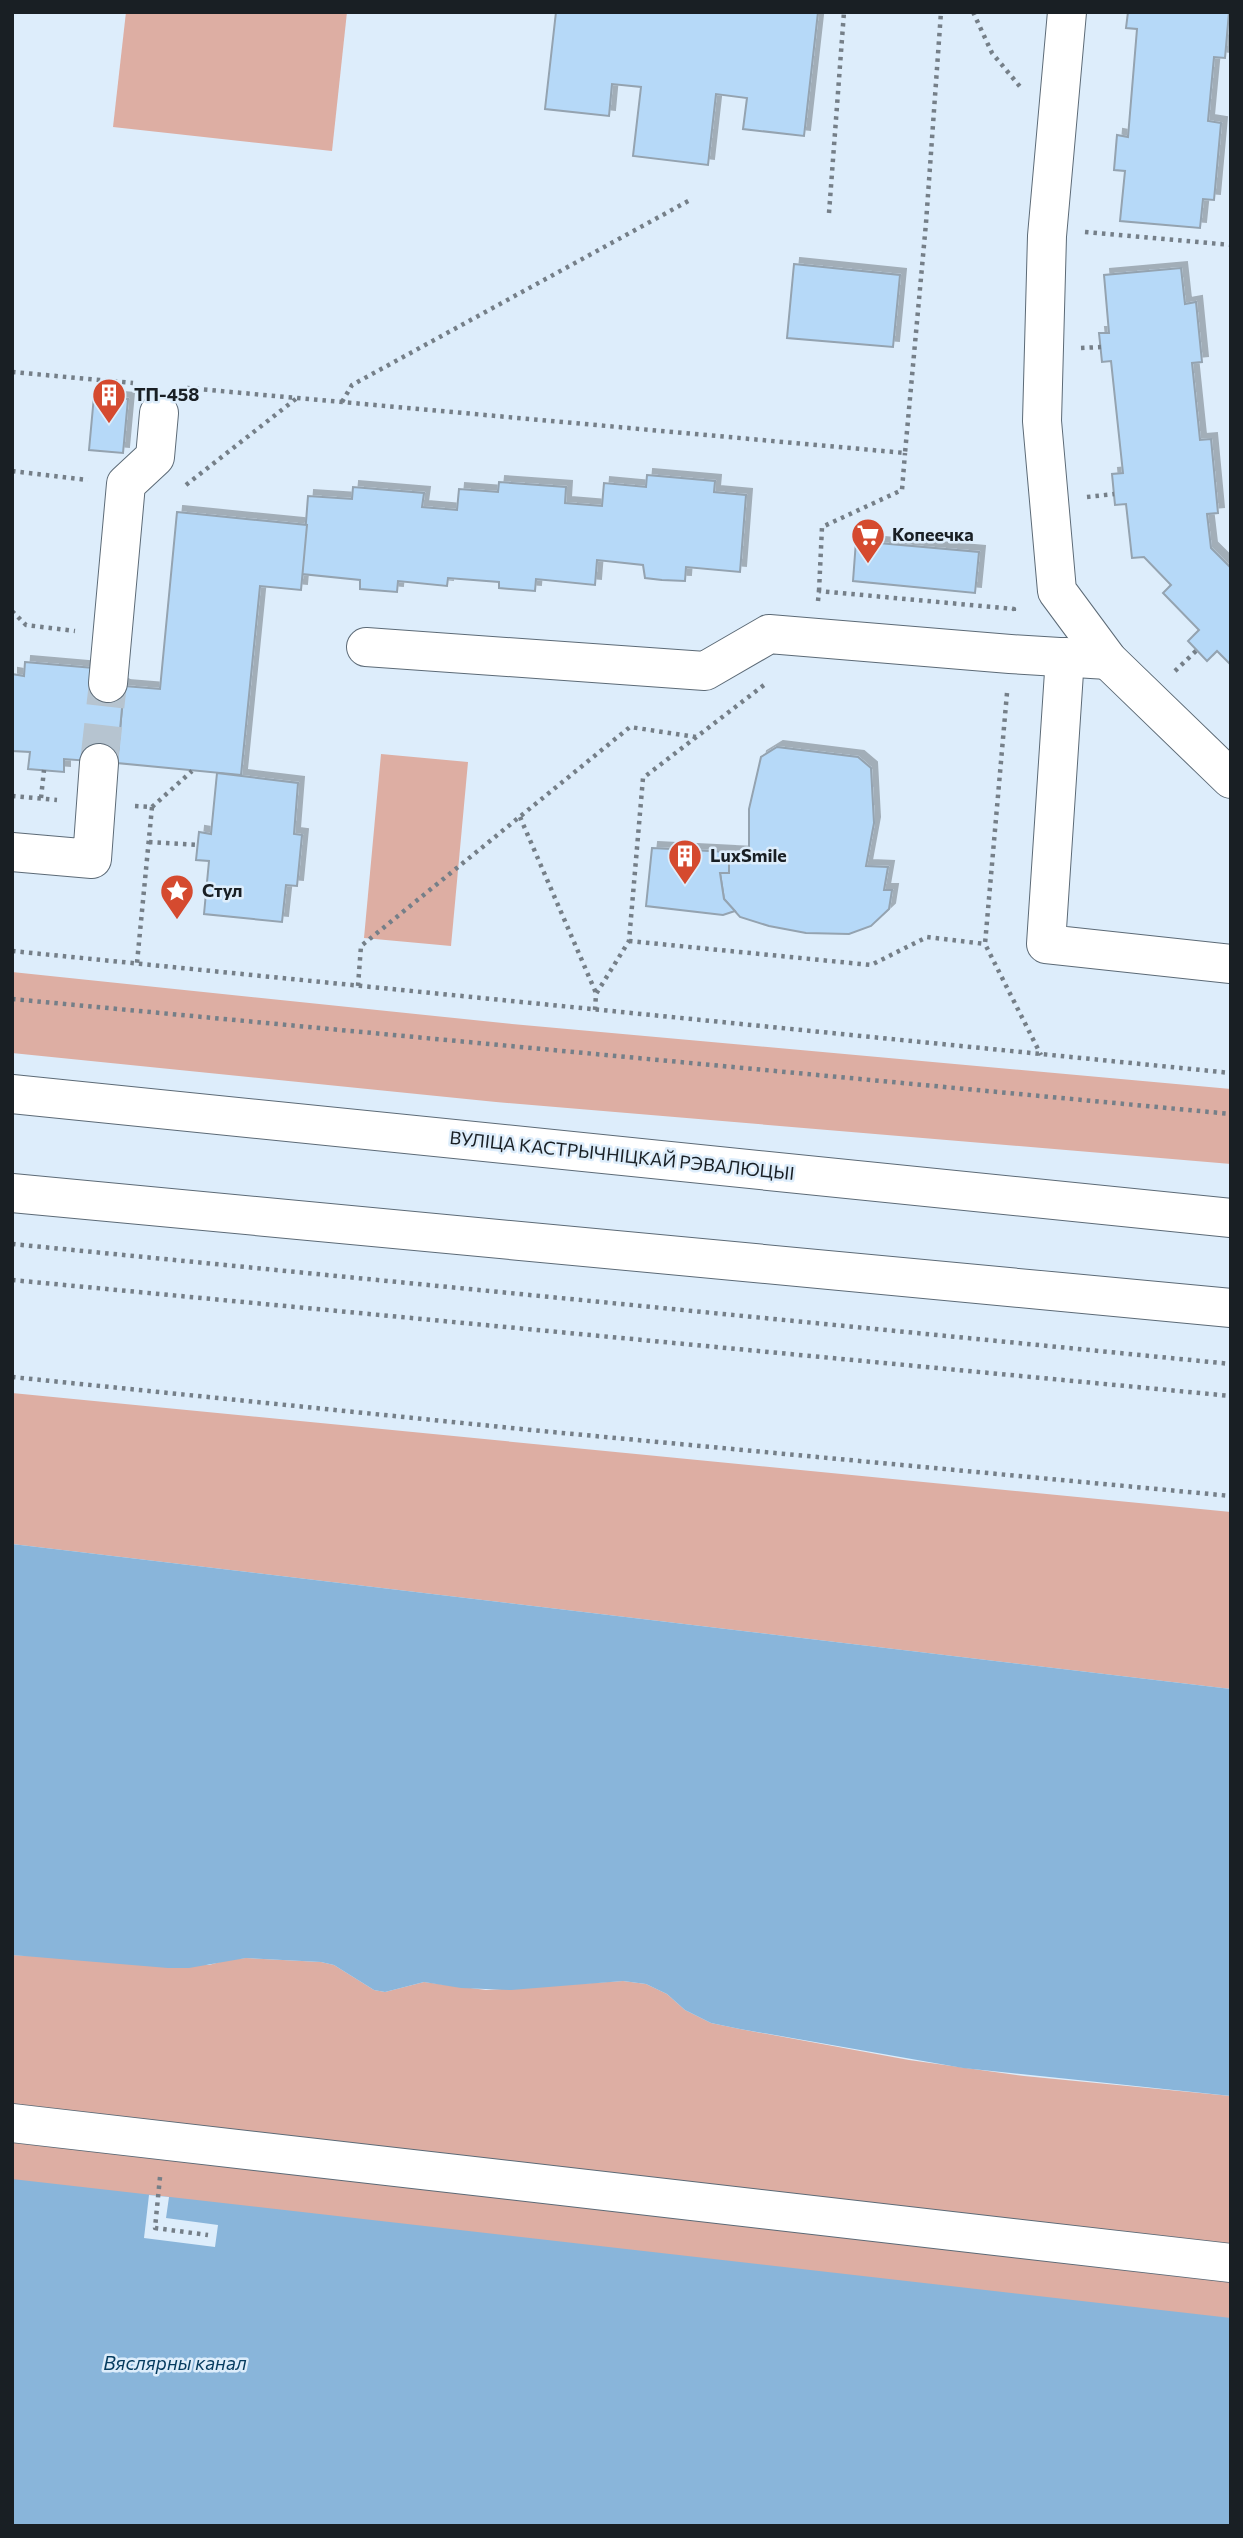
<svg xmlns="http://www.w3.org/2000/svg" width="1243" height="2538" font-family="Commissioner,sans-serif">
	<style>
		.green { fill: #ddaea3 }
		.water { fill: #89b5da }
		.pier { fill: #ddedfb }
		.building { fill: #b6d9f8; stroke: #94a3b0; stroke-width: 2; filter: url(#shadow) }
		.lines { fill: none; stroke-linecap: round; stroke-linejoin: round }
		.minor-tunnel { stroke: #b6c4d0; stroke-width: 38; stroke-dasharray: 38 19; stroke-linecap: butt }
		.minor-casing { stroke: #5c6a76; stroke-width: 40 }
		.highway-casing { stroke: #5c6a76; stroke-width: 40 }
		.path { stroke: #757f88; stroke-width: 4.5; stroke-dasharray: 3.5 5; stroke-linecap: butt }
		.minor { stroke: #fff; stroke-width: 38 }
		.highway { stroke: #fff; stroke-width: 38 }
		.labels { text-anchor: middle; stroke-width: 5; stroke-linejoin: round; paint-order: stroke }
		.poi-label { font-size: 18px; font-weight: bold; fill: #191f24; stroke: #ddedfb; text-anchor: start }
		.street-label { font-size: 18px; fill: #191f24; stroke: #ddedfb }
		.water-label { font-size: 19px; font-style: italic; fill: #063c5f; stroke: #ddedfb }
	</style>
	<defs>
		<filter id="shadow"><feDropShadow dx="6" dy="-6" stdDeviation="0" flood-color="#0004"/></filter>
	</defs>
	<rect width="100%" height="100%" fill="#ddedfb"/>
	<g class="green">
		<polygon points="126,12 347,12 332,151 113,127"/>
		<polygon points="381,754 468,762 451,946 364,938"/>
		<polygon points="12,972 512,1024 1231,1089 1231,1164 496,1102 12,1053"/>
		<polygon points="12,1393 1231,1512 1231,1689 12,1544"/>
		<polygon points="12,1955 209,1965 227,1960 246,1958 321,1962 334,1965 374,1990 385,1992 424,1982 486,1990 623,1981 646,1984 667,1994 685,2010 711,2023 740,2029 909,2060 1024,2076 1231,2096 1231,2526 12,2526"/>
	</g>
	<g class="water">
		<polygon points="12,1544 1231,1689 1231,2096 963,2068 740,2029 711,2023 685,2010 667,1994 646,1984 623,1981 511,1990 461,1988 424,1982 385,1992 374,1990 334,1965 321,1962 246,1958 189,1968 168,1968 12,1955"/>
		<polygon points="12,2179 1231,2318 1231,2526 12,2526"/>
	</g>
	<polygon class="pier" points="149,2195 169,2197 166,2218 218,2225 215,2247 144,2238"/>
	<g class="building">
		<polygon points="556,12 818,12 804,136 743,129 747,98 716,94 708,165 633,156 641,87 612,84 609,116 545,109"/>
		<polygon points="1128,12 1229,12 1225,58 1214,57 1208,121 1221,123 1214,200 1203,199 1200,228 1120,221 1125,171 1114,170 1117,135 1128,137 1137,29 1126,28"/>
		<polygon points="794,264 900,275 893,347 787,338"/>
		<polygon points="1181,268 1185,304 1196,302 1202,362 1192,363 1200,440 1211,439 1218,513 1207,514 1211,548 1231,568 1231,665 1217,651 1207,661 1188,641 1199,630 1163,593 1171,585 1144,557 1132,558 1126,504 1115,505 1112,474 1123,473 1111,361 1102,362 1099,333 1109,333 1104,275"/>
		<polygon points="94,396 128,399 123,453 89,450"/>
		<polygon points="647,475 715,481 714,492 746,495 740,572 686,567 685,581 662,580 645,578 643,565 597,560 595,585 536,579 535,591 499,588 499,582 448,578 447,586 398,581 397,592 360,589 360,580 302,574 308,496 352,499 353,487 424,493 422,507 457,510 459,489 498,492 499,482 566,487 565,503 602,506 604,483 646,487"/>
		<polygon points="177,512 307,525 301,590 260,586 241,775 117,763 124,686 160,689"/>
		<polygon points="856,541 979,552 975,593 853,581"/>
		<polygon points="25,662 94,668 124,686 117,763 64,759 64,772 28,769 30,752 12,751 12,674 24,676"/>
		<polygon points="777,747 858,757 871,768 874,823 866,866 888,867 884,890 892,890 889,909 871,926 849,934 806,933 769,926 740,917 724,899 720,873 729,873 729,852 749,853 749,809 761,757"/>
		<polygon points="217,773 298,783 294,834 302,835 297,886 286,885 282,922 204,914 209,861 196,860 199,832 211,834"/>
		<polygon points="652,848 729,852 729,873 720,873 724,899 735,911 723,915 646,906"/>
	</g>
	<g class="lines">
		<polyline class="minor-tunnel" points="99,763 108,683"/>
		<g class="minor-casing">
			<g id="minor">
				<polyline points="1067,12 1047,236 1042,421 1057,591 1108,660 1231,779"/>
				<polyline points="366,647 705,671 769,634 1010,654 1108,660"/>
				<polyline points="1065,657 1046,944 1231,964"/>
				<polyline points="108,683 126,484 155,457 159,413"/>
				<polyline points="12,852 92,859 99,763"/>
				<polyline points="12,2123 1231,2263"/>
			</g>
		</g>
		<g class="highway-casing">
			<g id="highway">
				<polyline points="12,1094 1231,1218"/>
				<polyline points="12,1193 1231,1308"/>
			</g>
		</g>
		<g class="path">
			<polyline points="973,12 992,53 1022,89"/>
			<polyline points="829,213 844,12"/>
			<polyline points="1085,232 1231,245"/>
			<polyline points="1081,348 1101,347"/>
			<polyline points="12,372 133,383"/>
			<polyline points="187,388 905,453 926,223 941,12"/>
			<polyline points="342,402 352,385 690,200"/>
			<polyline points="12,471 88,480"/>
			<polyline points="186,485 297,398"/>
			<polyline points="1087,497 1114,494"/>
			<polyline points="819,591 822,527 902,490 905,453"/>
			<polyline points="818,601 819,591 1014,609 1013,615"/>
			<polyline points="12,611 26,625 75,631"/>
			<polyline points="1175,671 1197,650"/>
			<polyline points="1007,693 985,944 1041,1055"/>
			<polyline points="12,796 57,800"/>
			<polyline points="41,798 44,770"/>
			<polyline points="135,806 152,807 137,963"/>
			<polyline points="152,807 192,771"/>
			<polyline points="520,817 596,993"/>
			<polyline points="149,842 198,845"/>
			<polyline points="629,941 871,965 927,937 985,944"/>
			<polyline points="12,951 1231,1073"/>
			<polyline points="358,986 361,946 630,727 696,737"/>
			<polyline points="12,999 1231,1114"/>
			<polyline points="595,1010 596,994 629,941 643,778 764,685"/>
			<polyline points="12,1244 1231,1364"/>
			<polyline points="12,1280 1231,1396"/>
			<polyline points="12,1377 531,1430 1231,1496"/>
			<polyline points="160,2177 155,2228 208,2235"/>
		</g>
		<use href="#minor" class="minor"/>
		<use href="#highway" class="highway"/>
	</g>
	<defs>
		<g id="building-pin" transform="scale(1.75)"><path d="M0 17L-7.5 6A9.5 9.5 0 1 1 7.5 6Z" fill="#d54a2f" stroke="#ddedfb"/><path d="M-4-6H4V6H1V3H-1V6H-4ZM-2.5-4.3h1.7v1.8h-1.7ZM.8-4.3h1.7v1.8H.8ZM-2.5-1h1.7V.8h-1.7ZM.8-1h1.7V.8H.8Z" fill="#fff"/></g>
		<g id="supermarket-pin" transform="scale(1.75)"><path d="M0 17L-7.5 6A9.5 9.5 0 1 1 7.5 6Z" fill="#d54a2f" stroke="#ddedfb"/><path d="M-6-5.5h2.5l.6 2H6L4.5 2H-2.5L-4.4-4H-6ZM-1.5 3.2a1.3 1.3 0 1 0 .1 0ZM3 3.2a1.3 1.3 0 1 0 .1 0Z" fill="#fff"/></g>
		<g id="sight-pin" transform="scale(1.75)"><path d="M0 17L-7.5 6A9.5 9.5 0 1 1 7.5 6Z" fill="#d54a2f" stroke="#ddedfb"/><path d="M0-6L1.8-2.2L6-1.7L2.9 1.2L3.7 5.4L0 3.3L-3.7 5.4L-2.9 1.2L-6-1.7L-1.8-2.2Z" fill="#fff"/></g>
	</defs>
	<g fill-rule="evenodd">
		<use href="#building-pin" x="109" y="395"/>
		<use href="#supermarket-pin" x="868" y="535"/>
		<use href="#building-pin" x="685" y="856"/>
		<use href="#sight-pin" x="177" y="891"/>
	</g>
	<g class="labels">
		<g class="poi-label">
			<text x="134" y="401">ТП-458</text>
			<text x="892" y="541">Копеечка</text>
			<text x="710" y="862">LuxSmile</text>
			<text x="202" y="897">Стул</text>
		</g>
		<g class="street-label">
			<text transform="translate(622 1156) rotate(6)" y="6">ВУЛІЦА КАСТРЫЧНІЦКАЙ РЭВАЛЮЦЫІ</text>
		</g>
		<g class="water-label">
			<text x="175" y="2370">Вяслярны канал</text>
		</g>
	</g>
	<rect width="1243" height="2538" fill="none" stroke="#191f24" stroke-width="28"/>
</svg>
